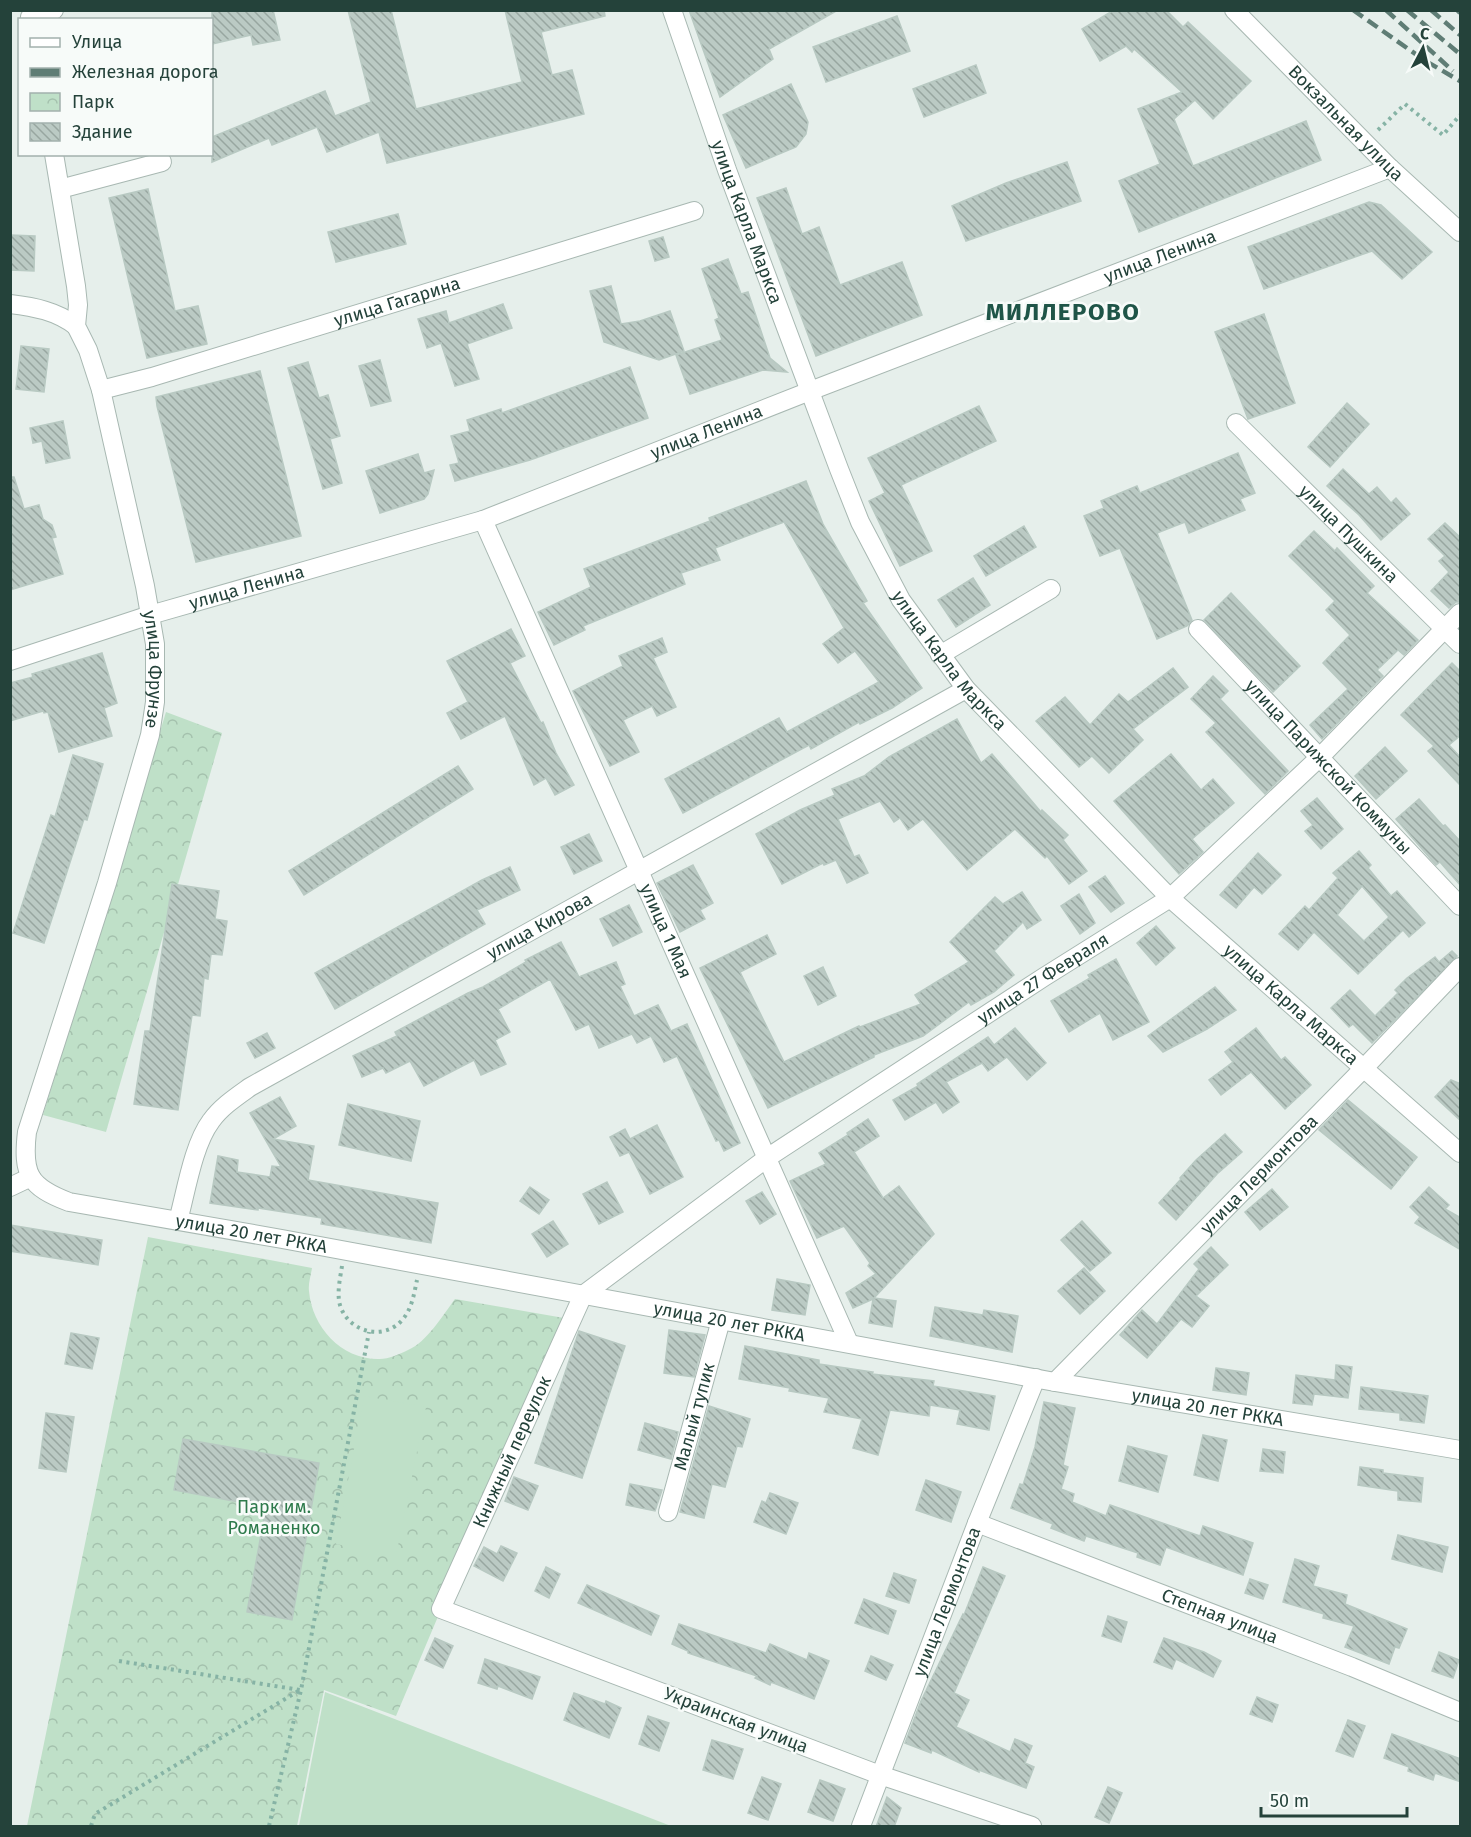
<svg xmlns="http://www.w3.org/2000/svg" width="1471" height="1837" font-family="'Fira Sans',sans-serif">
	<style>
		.park { fill: url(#park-crowns) }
		.pitch { fill: #bfe0c8 }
		.building { fill: url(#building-back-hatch); stroke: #b8c9c2; stroke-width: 1.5; fill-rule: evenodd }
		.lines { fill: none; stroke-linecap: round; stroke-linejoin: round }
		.minor-casing { stroke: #a8b8b2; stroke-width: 20 }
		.path { stroke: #86b3a5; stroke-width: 4; stroke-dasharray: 3 4.5; stroke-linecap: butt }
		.minor { stroke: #fff; stroke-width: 18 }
		.rail { stroke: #5f7d75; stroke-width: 4.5; stroke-dasharray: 12 6; stroke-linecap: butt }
		.labels { text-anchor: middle; stroke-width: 5; stroke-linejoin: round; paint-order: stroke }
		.street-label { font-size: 18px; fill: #24423a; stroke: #f7fbf9 }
		.park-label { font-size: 18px; fill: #2d7a4b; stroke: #f7fbf9 }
		.district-label { font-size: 24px; font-weight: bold; letter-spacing: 1.5px; fill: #1f5548; stroke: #f7fbf9 }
	</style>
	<defs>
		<pattern id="park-crowns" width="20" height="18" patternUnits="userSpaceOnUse" patternTransform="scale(1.5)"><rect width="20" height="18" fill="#bfe0c8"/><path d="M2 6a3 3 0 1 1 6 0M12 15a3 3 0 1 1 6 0" fill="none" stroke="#a4c1ad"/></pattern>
		<pattern id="building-back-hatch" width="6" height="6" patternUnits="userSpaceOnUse" patternTransform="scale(1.5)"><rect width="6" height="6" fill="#bbcac4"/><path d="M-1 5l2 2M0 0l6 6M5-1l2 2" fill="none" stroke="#98a6a0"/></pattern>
	</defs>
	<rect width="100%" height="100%" fill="#e6efeb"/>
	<g class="park">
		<polygon points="166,712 222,733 106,1132 43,1115"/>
		<path d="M148,1237L312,1268C311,1275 308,1284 309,1291C312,1327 341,1359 378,1359C386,1360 400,1354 408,1350C427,1342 443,1315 455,1299L564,1318L396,1716L324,1690L297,1826H27Z"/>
	</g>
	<g class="pitch">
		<polygon points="364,1396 426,1407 396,1556 336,1544"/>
		<polygon points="325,1692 671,1826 299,1826"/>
	</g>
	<g class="building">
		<polygon points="212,10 273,10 280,40 253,45 251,35 212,44"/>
		<polygon points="348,10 391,10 416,109 522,82 505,10 604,10 605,16 541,32 552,75 572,70 584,114 387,163 379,132 327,152 317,127 272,145 269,138 212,162 212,137 325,91 335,116 371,102"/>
		<polygon points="689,10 838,10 769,49 773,59 720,97"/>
		<polygon points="1114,10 1166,10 1183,27 1188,22 1251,81 1213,119 1195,100 1174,119 1193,166 1306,121 1321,160 1139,232 1119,181 1160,164 1138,109 1182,92 1134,49 1132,52 1126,46 1100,61 1082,29"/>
		<polygon points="897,16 910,51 826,82 813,47"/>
		<polygon points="976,65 986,93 924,117 913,89"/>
		<polygon points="791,84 808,122 806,134 796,147 746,168 723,115"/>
		<polygon points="1067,162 1081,201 966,241 952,206 1006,183"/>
		<polygon points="786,188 802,234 819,227 840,285 902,262 922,315 816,356 757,198"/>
		<polygon points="148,189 175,311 198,306 207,344 147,358 109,198"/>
		<polygon points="1369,202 1381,205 1432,252 1402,279 1372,251 1264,289 1248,247"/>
		<polygon points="398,214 406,244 336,262 328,232"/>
		<polygon points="10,235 35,236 34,271 10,270"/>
		<polygon points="663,237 669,257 655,261 649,241"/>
		<polygon points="728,259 741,294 748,292 770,358 787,372 763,370 690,394 676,355 722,340 715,320 719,318 702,269"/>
		<polygon points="611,286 621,324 640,321 670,311 684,351 659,360 604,342 590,291"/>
		<polygon points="503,304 512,328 467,344 479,379 455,386 441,343 427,348 418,319 446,311 449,323"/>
		<polygon points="1264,314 1295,403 1248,419 1215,332"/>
		<polygon points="21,346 49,349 44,392 16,389"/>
		<polygon points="380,360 391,401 371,406 359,366"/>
		<polygon points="308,362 319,398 328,395 340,436 330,439 342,483 323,489 288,368"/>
		<polygon points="630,367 648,418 530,460 455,481 450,465 459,463 451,436 470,431 467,420 501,409 502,413"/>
		<polygon points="260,371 301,536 196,562 157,406 156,397"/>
		<polygon points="1347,403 1369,424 1330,467 1308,447"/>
		<polygon points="979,406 996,441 901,485 932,551 900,566 869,501 885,493 868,458"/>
		<polygon points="63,421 70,458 46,463 42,441 33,443 30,428"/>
		<polygon points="1238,453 1255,493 1240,499 1245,510 1189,533 1185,522 1157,533 1192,620 1187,626 1157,639 1120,548 1100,556 1084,516 1104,508 1101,501 1137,486 1140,493"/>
		<polygon points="418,454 424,473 434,470 428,494 424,499 380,513 366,471"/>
		<polygon points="1343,469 1369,494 1377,487 1391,503 1396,498 1410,514 1381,540 1359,515 1327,486"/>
		<polygon points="10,477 14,477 24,509 39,505 43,519 52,525 56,537 52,538 63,574 10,590"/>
		<polygon points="806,481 823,524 867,601 863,603 922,688 892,708 860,724 859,722 811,749 809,745 683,813 665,779 779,718 787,732 879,682 855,651 838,663 823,644 844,628 784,522 715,548 720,560 681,573 685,584 583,626 585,630 554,645 538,612 591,587 584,569 710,521 709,518"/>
		<polygon points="1445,523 1461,538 1461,602 1456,602 1449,608 1431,591 1449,572 1439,561 1445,556 1428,539"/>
		<polygon points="1024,526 1036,547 986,576 974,556"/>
		<polygon points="1314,531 1335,551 1337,548 1374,586 1367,593 1418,640 1404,655 1398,650 1377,670 1383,676 1322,739 1310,725 1348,689 1323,663 1350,635 1326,610 1335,601 1289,556"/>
		<polygon points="973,578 990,605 956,627 938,600"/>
		<polygon points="1231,593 1300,666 1273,692 1204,620"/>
		<polygon points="511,629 525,656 510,663 541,723 543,722 556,753 574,785 555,795 546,778 534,785 505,716 461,739 447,713 468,702 447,661"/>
		<polygon points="662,638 667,652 653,658 676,707 657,716 652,706 623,720 639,752 610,766 573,691 623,666 619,656"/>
		<polygon points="102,653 117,703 104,708 112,736 59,752 48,712 44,713 43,711 10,721 10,683 33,677 32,674"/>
		<polygon points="1452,663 1461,672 1461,735 1449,745 1461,758 1461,786 1428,751 1434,746 1401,715"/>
		<polygon points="1173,668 1188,687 1133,729 1143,740 1109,773 1092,756 1079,767 1036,721 1065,697 1090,725 1119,694 1128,702"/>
		<polygon points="1213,676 1228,691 1220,699 1288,771 1265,794 1206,732 1216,723 1191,699"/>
		<polygon points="957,719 981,763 992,754 1041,812 1042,810 1068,835 1063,840 1087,871 1069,884 1047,856 1045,858 1015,829 967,870 923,819 908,830 900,818 894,822 880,801 838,819 854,857 859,855 868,873 847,883 836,860 824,865 823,863 782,884 756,834 800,810 835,795 832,789 864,776 889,757"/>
		<polygon points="1385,747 1407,771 1376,799 1355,776"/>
		<polygon points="1171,754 1201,790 1213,779 1234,803 1192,839 1203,852 1179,874 1114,801"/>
		<polygon points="73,755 103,764 87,820 84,819 44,943 13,933 51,815 55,817"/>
		<polygon points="458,766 473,789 304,895 289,871"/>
		<polygon points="1317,798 1343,829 1321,849 1305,831 1313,825 1301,811"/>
		<polygon points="1419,799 1443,826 1445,825 1461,842 1461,886 1440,862 1436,865 1396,819"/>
		<polygon points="589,834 602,861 574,874 561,847"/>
		<path d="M1359,851L1371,865L1368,868L1391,896L1397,891L1425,923L1409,937L1403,930L1358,974L1314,932L1298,950L1279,934L1305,906L1309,910L1338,878L1333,873ZM1362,886L1389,917L1364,941L1337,915Z"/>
		<polygon points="1258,853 1281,875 1262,894 1254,887 1236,908 1220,895"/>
		<polygon points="693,865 713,903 700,910 705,919 680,932 657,883"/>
		<polygon points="510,867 520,890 477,910 485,924 335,1009 315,973 482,880"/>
		<polygon points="1105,876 1124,903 1111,912 1089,887"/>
		<polygon points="172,884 219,891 215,919 227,921 222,955 211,954 208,979 204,978 200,1016 192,1015 178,1110 134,1104 145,1031 150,1031"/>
		<polygon points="1022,892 1041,920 1027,929 1023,922 994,951 1014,975 994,992 971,1005 969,1002 923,1036 874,1055 874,1057 768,1108 700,968 767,935 776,954 740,972 784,1062 859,1026 860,1027 921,1004 915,995 969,962 950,942 995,897 1003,904"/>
		<polygon points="1079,894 1095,923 1080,934 1061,906"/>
		<polygon points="629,905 642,932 613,946 600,919"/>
		<polygon points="1156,926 1175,948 1156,965 1137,943"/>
		<polygon points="561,942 579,977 616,962 625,984 620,986 634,1016 658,1005 671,1031 687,1024 740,1143 724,1151 719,1140 716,1141 677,1056 664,1062 651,1036 637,1043 632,1034 599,1048 589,1024 576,1030 550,979 498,1009 510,1032 495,1040 506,1064 481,1075 474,1060 424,1086 410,1061 386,1073 383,1068 362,1077 353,1056 397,1036 395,1032 468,993 483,987 526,962 525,960"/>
		<polygon points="1452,951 1457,956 1372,1043 1353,1024 1349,1027 1331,1008 1350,990 1375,1016 1398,993 1395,990 1407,978 1435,957 1439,962"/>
		<polygon points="1116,959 1149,1022 1113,1040 1100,1013 1069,1032 1051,1001 1090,978 1088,975"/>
		<polygon points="823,967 836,996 818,1005 804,976"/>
		<polygon points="1215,987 1236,1010 1207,1029 1163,1052 1148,1036"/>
		<polygon points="1015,1028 1046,1063 1027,1080 1007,1057 988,1071 982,1063 946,1082 959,1102 943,1113 936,1102 905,1120 893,1100 918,1086 917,1084 988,1037 994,1045"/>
		<polygon points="1256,1028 1281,1060 1285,1057 1311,1085 1285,1109 1251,1072 1221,1095 1209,1080 1233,1062 1225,1052"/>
		<polygon points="267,1033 275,1048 255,1058 247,1043"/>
		<polygon points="1451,1080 1461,1084 1461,1121 1435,1097"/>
		<polygon points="280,1097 296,1126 273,1139 314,1146 308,1180 438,1203 431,1243 321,1224 322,1218 258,1208 258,1210 210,1203 218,1156 238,1160 237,1172 270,1177 272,1166 281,1167 250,1113"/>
		<polygon points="1348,1100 1417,1157 1391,1189 1319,1130"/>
		<polygon points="348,1104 420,1121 411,1161 339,1145"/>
		<polygon points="868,1119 879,1136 854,1152 883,1198 899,1186 934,1234 874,1298 896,1301 892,1327 869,1323 873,1299 853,1308 846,1293 876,1274 868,1266 870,1263 844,1226 817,1238 790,1181 826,1164 819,1153 848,1135 847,1133"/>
		<polygon points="657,1125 683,1177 650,1194 629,1152 620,1156 610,1137 625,1129 630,1139"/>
		<polygon points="1225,1134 1242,1152 1217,1174 1176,1220 1159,1203 1181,1179 1180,1178 1196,1160"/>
		<polygon points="607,1182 623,1212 599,1224 583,1194"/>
		<polygon points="530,1187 549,1200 539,1214 520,1201"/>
		<polygon points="1429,1187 1449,1205 1445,1209 1461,1218 1461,1250 1415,1223 1420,1217 1410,1207"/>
		<polygon points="1272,1189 1288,1207 1260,1230 1245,1212"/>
		<polygon points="762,1192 776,1214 760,1224 746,1201"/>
		<polygon points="553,1221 568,1244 547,1257 532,1234"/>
		<polygon points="1082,1221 1111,1253 1090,1271 1061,1240"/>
		<polygon points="10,1225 102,1240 98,1265 10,1251"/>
		<polygon points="1211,1247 1228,1265 1196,1296 1209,1306 1192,1327 1181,1319 1147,1358 1120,1335 1142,1310 1157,1324 1199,1269 1194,1264"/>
		<polygon points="1084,1268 1105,1291 1080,1314 1058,1291"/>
		<polygon points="777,1279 810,1285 805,1315 772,1310"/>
		<polygon points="935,1307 983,1315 984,1310 1018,1316 1012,1352 930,1336"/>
		<polygon points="669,1330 705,1335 694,1377 664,1373"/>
		<polygon points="579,1331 625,1346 582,1478 535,1463"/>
		<polygon points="71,1333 99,1338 92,1369 65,1364"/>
		<polygon points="745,1346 819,1360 819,1364 873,1372 872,1374 934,1381 933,1386 995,1396 989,1430 957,1424 960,1410 930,1405 929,1416 890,1410 878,1455 853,1448 862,1419 824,1412 829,1398 789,1391 790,1388 739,1379"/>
		<polygon points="1336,1365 1352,1367 1348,1398 1314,1394 1312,1405 1293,1403 1296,1375 1335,1380"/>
		<polygon points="1216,1368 1249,1373 1246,1395 1213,1390"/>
		<polygon points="1361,1387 1428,1396 1424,1423 1400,1420 1400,1413 1359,1409"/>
		<polygon points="1044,1402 1075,1408 1063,1465 1068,1467 1061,1489 1074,1494 1072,1502 1106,1516 1110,1505 1200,1536 1203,1526 1253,1543 1243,1575 1166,1547 1160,1565 1137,1557 1138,1553 1086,1536 1084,1541 1051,1528 1053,1524 1011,1508 1020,1484 1023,1485 1035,1447"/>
		<polygon points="709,1406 750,1419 742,1447 737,1446 725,1487 712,1484 704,1518 680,1512"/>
		<polygon points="46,1413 74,1417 66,1472 39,1468"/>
		<polygon points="645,1423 678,1432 671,1459 638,1450"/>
		<polygon points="1203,1435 1227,1440 1218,1481 1194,1475"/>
		<polygon points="183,1439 319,1463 292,1620 247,1612 266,1507 174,1490"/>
		<polygon points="1128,1446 1167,1456 1158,1492 1119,1481"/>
		<polygon points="1263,1449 1285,1452 1283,1473 1260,1471"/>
		<polygon points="1360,1467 1383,1470 1383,1473 1423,1478 1421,1502 1398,1500 1398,1491 1358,1485"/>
		<polygon points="514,1477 538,1486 528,1510 505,1501"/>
		<polygon points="926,1480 961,1492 951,1522 916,1510"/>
		<polygon points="630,1484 662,1490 655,1511 626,1505"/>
		<polygon points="770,1493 798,1503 786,1534 754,1522 762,1501 766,1503"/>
		<polygon points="1398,1535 1448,1547 1442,1572 1392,1559"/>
		<polygon points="501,1546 517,1553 503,1581 474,1566 484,1547 497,1554"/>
		<polygon points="1295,1559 1319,1566 1313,1586 1347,1595 1345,1604 1407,1629 1399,1648 1395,1647 1389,1664 1345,1647 1354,1626 1323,1618 1324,1614 1283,1602"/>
		<polygon points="546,1567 560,1574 549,1598 535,1591"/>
		<polygon points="983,1567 1005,1576 954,1693 969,1700 956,1727 1010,1752 1015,1739 1032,1746 1025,1763 1034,1767 1026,1788 979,1770 979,1772 932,1750 931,1753 905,1743 921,1701 963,1614 964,1615"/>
		<polygon points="894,1573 916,1580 909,1603 886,1596"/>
		<polygon points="1250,1579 1268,1585 1263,1599 1245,1593"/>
		<polygon points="587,1585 659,1616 651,1635 578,1603"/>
		<polygon points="864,1599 896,1611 888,1634 855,1623"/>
		<polygon points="1108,1616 1127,1622 1121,1642 1102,1636"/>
		<polygon points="679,1624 766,1653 770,1644 807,1660 809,1653 829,1661 814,1699 771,1682 770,1685 755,1678 757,1676 688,1653 688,1651 672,1644"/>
		<polygon points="435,1638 453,1646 443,1668 425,1660"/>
		<polygon points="1164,1638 1204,1652 1221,1661 1213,1677 1176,1659 1172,1669 1154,1662"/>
		<polygon points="1439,1652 1459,1660 1453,1678 1432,1671"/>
		<polygon points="871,1656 893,1665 886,1680 865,1671"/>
		<polygon points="485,1659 540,1677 532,1699 498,1686 497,1689 478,1683"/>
		<polygon points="574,1693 605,1704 606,1701 621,1708 609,1738 564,1720"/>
		<polygon points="1257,1697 1278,1705 1272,1722 1250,1714"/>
		<polygon points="648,1716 669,1723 659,1751 639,1744"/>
		<polygon points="1348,1720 1365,1726 1353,1757 1336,1751"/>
		<polygon points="1392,1734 1461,1759 1461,1782 1435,1773 1433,1780 1408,1771 1409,1767 1384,1758"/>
		<polygon points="712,1740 743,1749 733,1779 703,1770"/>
		<polygon points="762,1777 781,1784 768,1820 748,1813"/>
		<polygon points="820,1780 845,1789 833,1821 808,1812"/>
		<polygon points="1108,1787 1122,1793 1109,1823 1095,1817"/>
		<polygon points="887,1797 901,1808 894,1827 876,1827"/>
	</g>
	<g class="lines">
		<g class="minor-casing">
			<g id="minor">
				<path id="s1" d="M672,10L727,170L839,469L860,522L901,600L966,689L1170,898L1460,1153"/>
				<path id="s2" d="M1234,10L1390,168L1460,232"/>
				<polyline points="31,20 30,17 54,10"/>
				<path id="s3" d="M54,154L76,286L78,305L76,326L88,350L101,390L145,586L155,644V702L150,735L107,883L27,1132C22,1174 29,1187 69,1202L282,1239L1055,1382L1460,1450"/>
				<polyline points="60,189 162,162"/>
				<path d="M10,304C35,307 56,311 76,326"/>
				<path id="s4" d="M101,390L152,377L694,211"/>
				<path id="s5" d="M1236,423L1460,644"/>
				<path id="s6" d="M483,520L849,1343"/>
				<path id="s7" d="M1198,629L1460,906"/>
				<polyline points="940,655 1051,589"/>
				<path id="s8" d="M10,661L150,615L483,520L810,391L1390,168"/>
				<polyline points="10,1187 31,1177"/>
				<path id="s9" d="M178,1221C186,1192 193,1145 211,1121C221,1107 236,1097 250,1087L966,689"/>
				<path id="s10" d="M1055,1382L1364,1068L1460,967"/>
				<path id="s11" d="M668,1512L721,1320"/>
				<path id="s12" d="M977,1523L1352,1667L1460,1712"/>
				<path id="s13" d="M861,1826L977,1523L1036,1378"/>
				<path id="s14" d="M1032,1826L880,1775L441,1609L583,1295L767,1158L1044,977L1170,898L1320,757L1460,613"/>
			</g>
		</g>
		<g class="path">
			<polyline points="1378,130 1405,104 1443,135 1460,115"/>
			<path d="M342,1266C340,1279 336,1296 341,1308C351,1333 385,1341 403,1319C412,1308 414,1294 417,1280"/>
			<polyline points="119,1661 300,1690"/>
			<polyline points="91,1826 95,1814 300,1690"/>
			<polyline points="269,1826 301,1690 369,1332"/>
		</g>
		<use href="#minor" class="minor"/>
		<g class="rail">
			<polyline points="1353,10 1424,60 1460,81"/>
			<polyline points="1386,10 1453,71"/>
			<polyline points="1407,10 1460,54"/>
			<polyline points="1431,10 1460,35"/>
			<polyline points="1457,10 1460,13"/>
		</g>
	</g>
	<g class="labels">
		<g class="street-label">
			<text dy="6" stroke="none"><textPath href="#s2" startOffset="159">Вокзальная улица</textPath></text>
			<text dy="6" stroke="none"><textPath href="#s1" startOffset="225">улица Карла Маркса</textPath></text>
			<text dy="6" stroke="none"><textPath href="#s8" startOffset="1220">улица Ленина</textPath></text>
			<text dy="6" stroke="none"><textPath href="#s4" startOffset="309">улица Гагарина</textPath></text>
			<text dy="6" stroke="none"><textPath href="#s8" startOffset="734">улица Ленина</textPath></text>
			<text dy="6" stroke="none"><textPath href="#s5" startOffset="158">улица Пушкина</textPath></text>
			<text dy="6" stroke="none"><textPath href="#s8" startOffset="248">улица Ленина</textPath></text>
			<text dy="6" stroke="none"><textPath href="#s1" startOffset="711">улица Карла Маркса</textPath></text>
			<text dy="6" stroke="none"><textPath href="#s3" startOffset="528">улица Фрунзе</textPath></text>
			<text dy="6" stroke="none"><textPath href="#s7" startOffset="190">улица Парижской Коммуны</textPath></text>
			<text dy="6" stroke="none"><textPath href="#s9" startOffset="489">улица Кирова</textPath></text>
			<text dy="6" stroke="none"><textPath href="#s6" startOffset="450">улица 1 Мая</textPath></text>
			<text dy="6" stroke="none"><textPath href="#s14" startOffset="1533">улица 27 Февраля</textPath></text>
			<text dy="6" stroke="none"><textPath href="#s1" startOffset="1197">улица Карла Маркса</textPath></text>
			<text dy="6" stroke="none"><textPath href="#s10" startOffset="291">улица Лермонтова</textPath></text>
			<text dy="6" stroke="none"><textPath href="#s3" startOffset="1287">улица 20 лет РККА</textPath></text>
			<text dy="6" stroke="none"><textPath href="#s3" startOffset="1773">улица 20 лет РККА</textPath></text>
			<text dy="6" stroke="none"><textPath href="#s3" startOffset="2259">улица 20 лет РККА</textPath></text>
			<text dy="6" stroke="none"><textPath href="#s11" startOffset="99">Малый тупик</textPath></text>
			<text dy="6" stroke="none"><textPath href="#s14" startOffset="802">Книжный переулок</textPath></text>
			<text dy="6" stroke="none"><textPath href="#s13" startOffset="240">улица Лермонтова</textPath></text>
			<text dy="6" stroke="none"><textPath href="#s12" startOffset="260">Степная улица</textPath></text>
			<text transform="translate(736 1720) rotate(21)" y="6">Украинская улица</text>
		</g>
		<g class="park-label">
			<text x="274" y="1513">Парк им.<tspan x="274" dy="21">Романенко</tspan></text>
		</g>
		<g class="district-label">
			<text x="1063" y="320">МИЛЛЕРОВО</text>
		</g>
	</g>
	<rect width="1471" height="1837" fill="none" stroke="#24423a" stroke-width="24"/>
	<rect x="18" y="18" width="195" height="138" fill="#f7fbf9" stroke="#a3b1ad" stroke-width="1.5"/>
	<rect x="30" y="38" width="30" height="9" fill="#ffffff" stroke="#a3b1ad" stroke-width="1.5"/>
	<text x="72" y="48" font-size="18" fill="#24423a">Улица</text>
	<rect x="30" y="68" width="30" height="9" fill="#5f7d75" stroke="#a3b1ad" stroke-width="1.5"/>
	<text x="72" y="78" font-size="18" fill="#24423a">Железная дорога</text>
	<rect x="30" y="93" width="30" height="18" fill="url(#park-crowns)" stroke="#a3b1ad" stroke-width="1.5"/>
	<text x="72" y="108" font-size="18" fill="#24423a">Парк</text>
	<rect x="30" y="123" width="30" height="18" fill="url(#building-back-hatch)" stroke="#a3b1ad" stroke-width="1.5"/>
	<text x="72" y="138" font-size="18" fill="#24423a">Здание</text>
	<g transform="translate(1423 48) rotate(7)" stroke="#f7fbf9" stroke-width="4.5" paint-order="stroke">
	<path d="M0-4.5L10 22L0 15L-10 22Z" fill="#24423a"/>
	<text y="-9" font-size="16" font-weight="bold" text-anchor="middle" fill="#24423a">С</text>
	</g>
	<path d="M1261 1807v9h146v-9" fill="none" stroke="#24423a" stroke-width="3"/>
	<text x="1270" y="1807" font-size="18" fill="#24423a" stroke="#f7fbf9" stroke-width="4.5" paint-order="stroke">50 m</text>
</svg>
